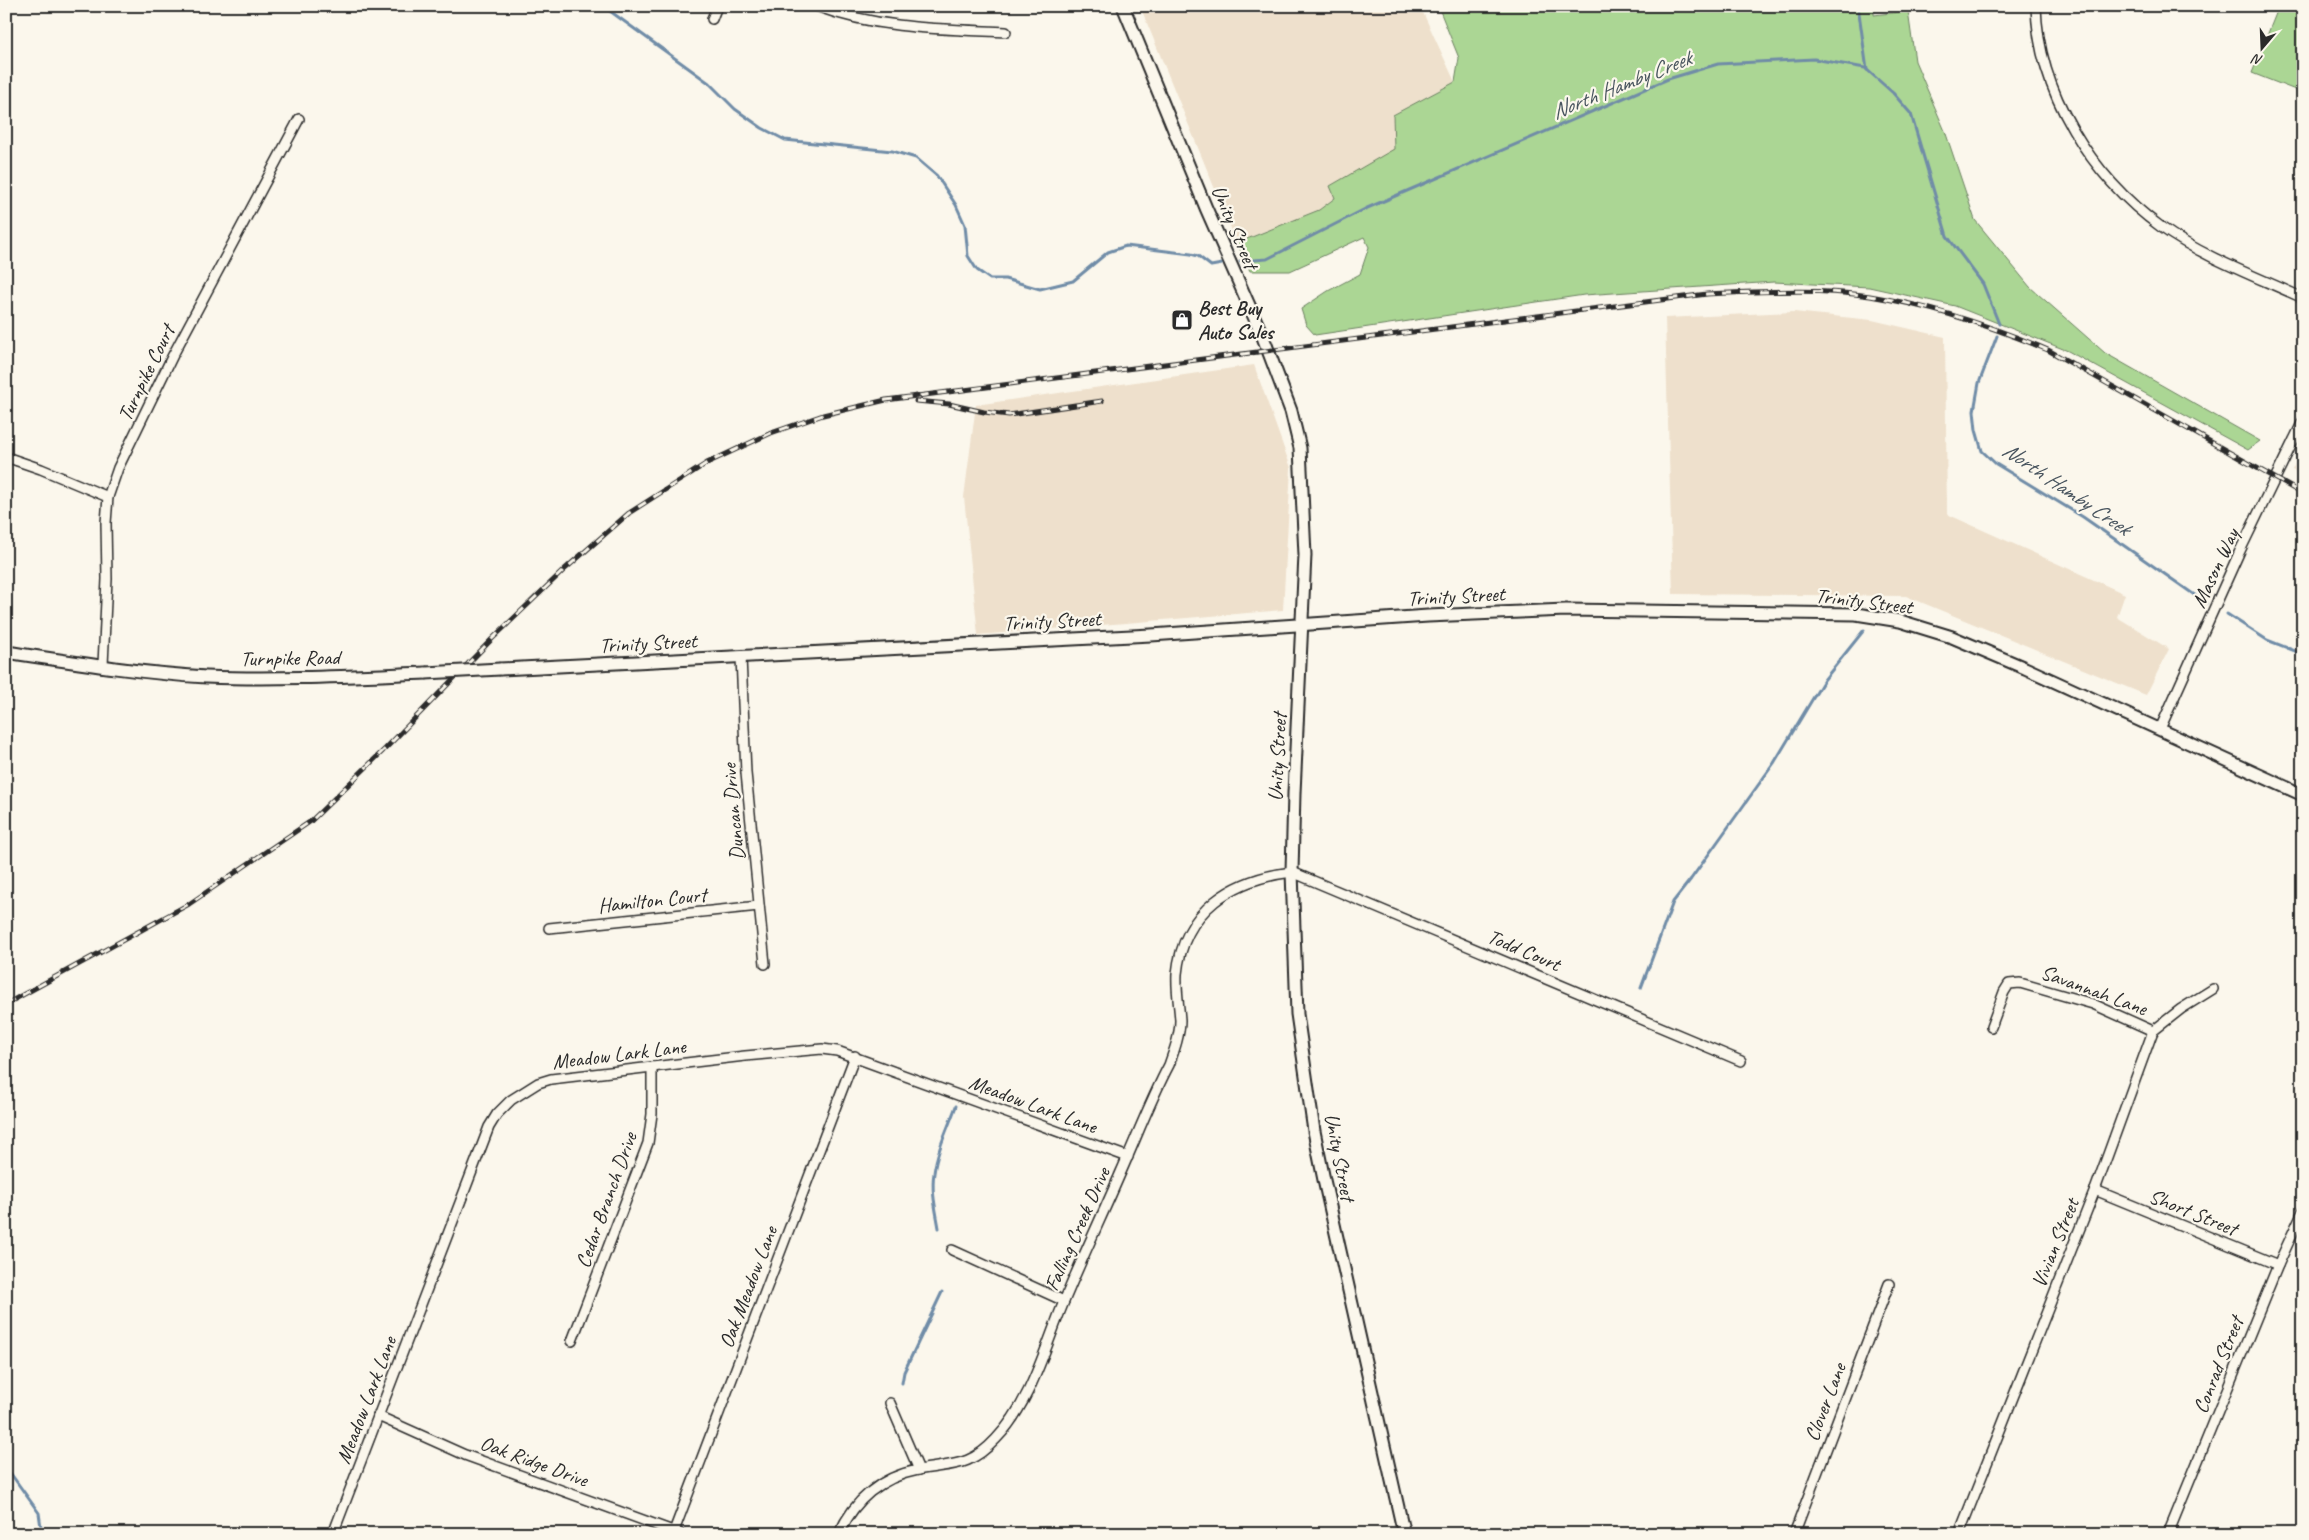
<svg xmlns="http://www.w3.org/2000/svg" width="2309" height="1540" font-family="Caveat,sans-serif">
	<style>
		.built { fill: #eee0cc }
		.green { fill: #abd694; stroke: #6b8060 }
		.lines { fill: none; stroke-linecap: round; stroke-linejoin: round }
		.stream { stroke: #6f8ca7; stroke-width: 3 }
		.minor-casing { stroke: #2b2b2b; stroke-width: 12 }
		.tertiary-casing { stroke: #2b2b2b; stroke-width: 15 }
		.minor { stroke: #fbf7ec; stroke-width: 9 }
		.tertiary { stroke: #fbf7ec; stroke-width: 11 }
		.rail-casing { stroke: #2b2b2b; stroke-width: 5 }
		.rail { stroke: #fbf7ec; stroke-width: 3; stroke-dasharray: 9; stroke-linecap: butt }
		.tertiary-bridge-casing { stroke: #2b2b2b; stroke-width: 15; stroke-linecap: butt }
		.tertiary-bridge { stroke: #fbf7ec; stroke-width: 11 }
		.labels { text-anchor: middle; stroke-width: 4.5; stroke-linejoin: round; paint-order: stroke }
		.street-label { font-size: 21px; fill: #2b2b2b; stroke: #fbf7ec }
		.poi-label { font-size: 21px; font-weight: bold; fill: #2b2b2b; stroke: #fbf7ec; text-anchor: start }
		.water-label { font-size: 22px; font-style: italic; fill: #48545e; stroke: #fbf7ec }
	</style>
	<rect width="100%" height="100%" fill="#fbf7ec"/>
	<filter id="ink" filterUnits="userSpaceOnUse"><feTurbulence type="fractalNoise" baseFrequency=".02" numOctaves="2"/><feDisplacementMap in="SourceGraphic" scale="10" xChannelSelector="R" yChannelSelector="G"/><feConvolveMatrix kernelMatrix="1 2 1 2 8 2 1 2 1" color-interpolation-filters="sRGB"/></filter>
	<g filter="url(#ink)">
		<g class="built">
			<polygon points="1140,6 1420,6 1455,82 1393,115 1394,150 1330,186 1335,198 1319,210 1237,243"/>
			<polygon points="1794,312 1872,320 1945,337 1947,514 2125,594 2117,617 2169,649 2146,695 1906,596 1673,594 1665,318"/>
			<polygon points="1254,365 1291,468 1283,610 978,635 964,497 976,405"/>
			<polygon points="2303,447 2303,475 2292,470"/>
		</g>
		<g class="green">
			<polygon points="1438,6 1874,6 1874,15 1908,11 1915,61 1945,131 1975,220 2030,287 2105,353 2260,441 2248,450 2068,351 1955,306 1869,287 1774,282 1584,295 1315,335 1306,325 1301,309 1328,291 1360,274 1369,247 1364,237 1290,271 1250,271 1237,243 1319,210 1335,198 1330,186 1394,149 1393,115 1455,82 1459,58"/>
			<polygon points="2279,6 2303,6 2303,93 2252,73"/>
		</g>
		<g class="lines">
			<g class="stream">
				<polyline points="603,6 709,83 735,109 762,128 785,140 892,151 916,158 937,176 956,205 965,225 968,256 977,270 990,279 1005,279 1040,289 1073,281 1108,252 1126,246 1191,254 1198,256 1211,266 1222,264"/>
				<polyline points="1858,6 1867,70"/>
				<polyline points="1240,261 1267,259 1365,209 1668,79 1718,64 1814,59 1865,68 1893,93 1911,114 1947,236 1983,284 1999,324"/>
				<polyline points="1997,336 1979,383 1974,411 1976,430 1982,451 1996,464 2083,517 2206,603"/>
				<polyline points="2227,614 2267,640 2303,654"/>
				<polyline points="1641,988 1673,902 1691,879 1774,763 1824,680 1864,630"/>
				<path d="M939,1228C936,1210 931,1191 934,1173C937,1150 948,1128 956,1106"/>
				<polyline points="902,1383 904,1372 942,1292"/>
				<polyline points="6,1467 39,1513 42,1534"/>
			</g>
			<g class="minor-casing">
				<g id="minor">
					<path d="M816,6C878,29 941,29 1006,32"/>
					<path d="M2036,6C2038,92 2092,177 2161,227C2203,257 2255,276 2303,298"/>
					<polyline points="712,19 717,6"/>
					<polyline points="6,457 41,469 108,497"/>
					<polyline points="741,657 746,773 765,964"/>
					<polyline points="103,665 107,579 106,523 108,497 118,468 173,355 299,119"/>
					<polyline points="2160,729 2239,553 2303,421"/>
					<polyline points="549,928 759,906"/>
					<polyline points="1991,1027 2004,992 2009,984 2020,983 2093,1004 2153,1031"/>
					<polyline points="2095,1190 2278,1265"/>
					<polyline points="952,1250 1064,1301"/>
					<polyline points="572,1341 648,1143 652,1114 652,1067"/>
					<polyline points="890,1403 919,1470"/>
					<polyline points="378,1416 465,1455 681,1534"/>
					<polyline points="674,1531 855,1056"/>
					<polyline points="333,1534 489,1127 497,1114 511,1100 538,1083 551,1079 745,1056 822,1049 837,1051 1128,1157"/>
					<path d="M839,1534C854,1500 881,1477 918,1470C953,1463 969,1468 996,1439C1030,1404 1045,1348 1063,1304C1081,1260 1102,1216 1121,1172C1137,1136 1151,1099 1169,1065C1174,1051 1180,1035 1180,1020C1179,1005 1176,989 1177,974C1183,910 1233,879 1292,872L1741,1061"/>
					<polyline points="1794,1534 1889,1284"/>
					<polyline points="1959,1534 2095,1190 2153,1031 2181,1009 2213,989"/>
					<polyline points="2168,1534 2278,1265 2303,1211"/>
				</g>
			</g>
			<g class="tertiary-casing">
				<g id="tertiary">
					<polyline points="1123,6 1206,208 1263,337 1291,411 1300,448 1305,555 1294,793 1292,872 1297,1014 1314,1131 1324,1180 1404,1534"/>
					<path d="M6,652C72,662 139,673 206,677C279,680 352,676 426,673"/>
					<polyline points="500,669 1151,635 1428,616 1566,610 1856,614 1900,621 1952,637 2025,668 2303,795"/>
				</g>
			</g>
			<use href="#minor" class="minor"/>
			<use href="#tertiary" class="tertiary"/>
			<g class="rail-casing">
				<g id="rail">
					<polyline points="916,401 949,404 984,412 1009,415 1102,401"/>
					<path d="M6,1004L189,904L311,821L385,749L492,639L565,569L629,513L707,463L771,433L823,415L886,400L1707,294C1761,292 1816,288 1870,296C1932,306 1991,326 2048,350L2303,494"/>
				</g>
			</g>
			<use href="#rail" class="rail"/>
			<g class="tertiary-bridge-casing">
				<polyline id="tertiary-bridge" points="426,673 500,669"/>
			</g>
			<use href="#tertiary-bridge" class="tertiary-bridge"/>
		</g>
	</g>
	<defs>
		<g id="shop-square" transform="scale(1.125)"><rect x="-9" y="-9" width="18" height="18" rx="4" fill="#2b2b2b" stroke="#fbf7ec"/><path d="M-5-2.5h2.3a2.7 3.5 0 0 1 5.4 0H5L5.5 6h-11ZM-1.5-2.5h3a1.5 2.3 0 0 0-3 0Z" fill="#fff"/></g>
	</defs>
	<g fill-rule="evenodd">
		<use href="#shop-square" x="1182" y="320"/>
	</g>
	<g class="labels">
		<g class="street-label">
			<text transform="translate(1235 227) rotate(67)" y="7">Unity Street</text>
			<text transform="translate(146 373) rotate(-64)" y="7">Turnpike Court</text>
			<text transform="translate(2215 568) rotate(-65)" y="7">Mason Way</text>
			<text transform="translate(1456 596) rotate(-3)" y="7">Trinity Street</text>
			<text transform="translate(1864 601) rotate(7)" y="7">Trinity Street</text>
			<text transform="translate(1052 621) rotate(-3)" y="7">Trinity Street</text>
			<text transform="translate(648 643) rotate(-3)" y="7">Trinity Street</text>
			<text transform="translate(290 658) rotate(-1)" y="7">Turnpike Road</text>
			<text transform="translate(1277 757) rotate(-87)" y="7">Unity Street</text>
			<text transform="translate(733 812) rotate(-95)" y="7">Duncan Drive</text>
			<text transform="translate(652 900) rotate(-6)" y="7">Hamilton Court</text>
			<text transform="translate(1524 950) rotate(23)" y="7">Todd Court</text>
			<text transform="translate(2094 990) rotate(20)" y="7">Savannah Lane</text>
			<text transform="translate(619 1054) rotate(-7)" y="7">Meadow Lark Lane</text>
			<text transform="translate(1033 1104) rotate(20)" y="7">Meadow Lark Lane</text>
			<text transform="translate(1340 1157) rotate(79)" y="7">Unity Street</text>
			<text transform="translate(606 1200) rotate(-70)" y="7">Cedar Branch Drive</text>
			<text transform="translate(2193 1212) rotate(22)" y="7">Short Street</text>
			<text transform="translate(1077 1229) rotate(-66)" y="7">Falling Creek Drive</text>
			<text transform="translate(2055 1243) rotate(-68)" y="7">Vivian Street</text>
			<text transform="translate(748 1287) rotate(-69)" y="7">Oak Meadow Lane</text>
			<text transform="translate(2218 1365) rotate(-68)" y="7">Conrad Street</text>
			<text transform="translate(366 1400) rotate(-69)" y="7">Meadow Lark Lane</text>
			<text transform="translate(1825 1402) rotate(-69)" y="7">Clover Lane</text>
			<text transform="translate(534 1461) rotate(20)" y="7">Oak Ridge Drive</text>
		</g>
		<g class="poi-label">
			<text x="1198" y="315">Best Buy<tspan x="1198" dy="24">Auto Sales</tspan></text>
		</g>
		<g class="water-label">
			<text transform="translate(1621 84) rotate(-22)" y="8">North Hamby Creek</text>
			<text transform="translate(2067 488) rotate(34)" y="8">North Hamby Creek</text>
		</g>
	</g>
	<rect width="2309" height="1540" fill="none" stroke="#fbf7ec" stroke-width="25"/>
	<rect x="12" y="12" width="2284" height="1515" fill="none" stroke="#2b2b2b" stroke-width="2" filter="url(#ink)"/>
	<g transform="translate(2262 48) rotate(199)" stroke="#fbf7ec" stroke-width="4" paint-order="stroke">
	<path d="M0-4L9 19L0 12L-9 19Z" fill="#2b2b2b"/>
	<text y="-8" font-size="14" font-weight="bold" text-anchor="middle" fill="#2b2b2b">N</text>
	</g>
</svg>
